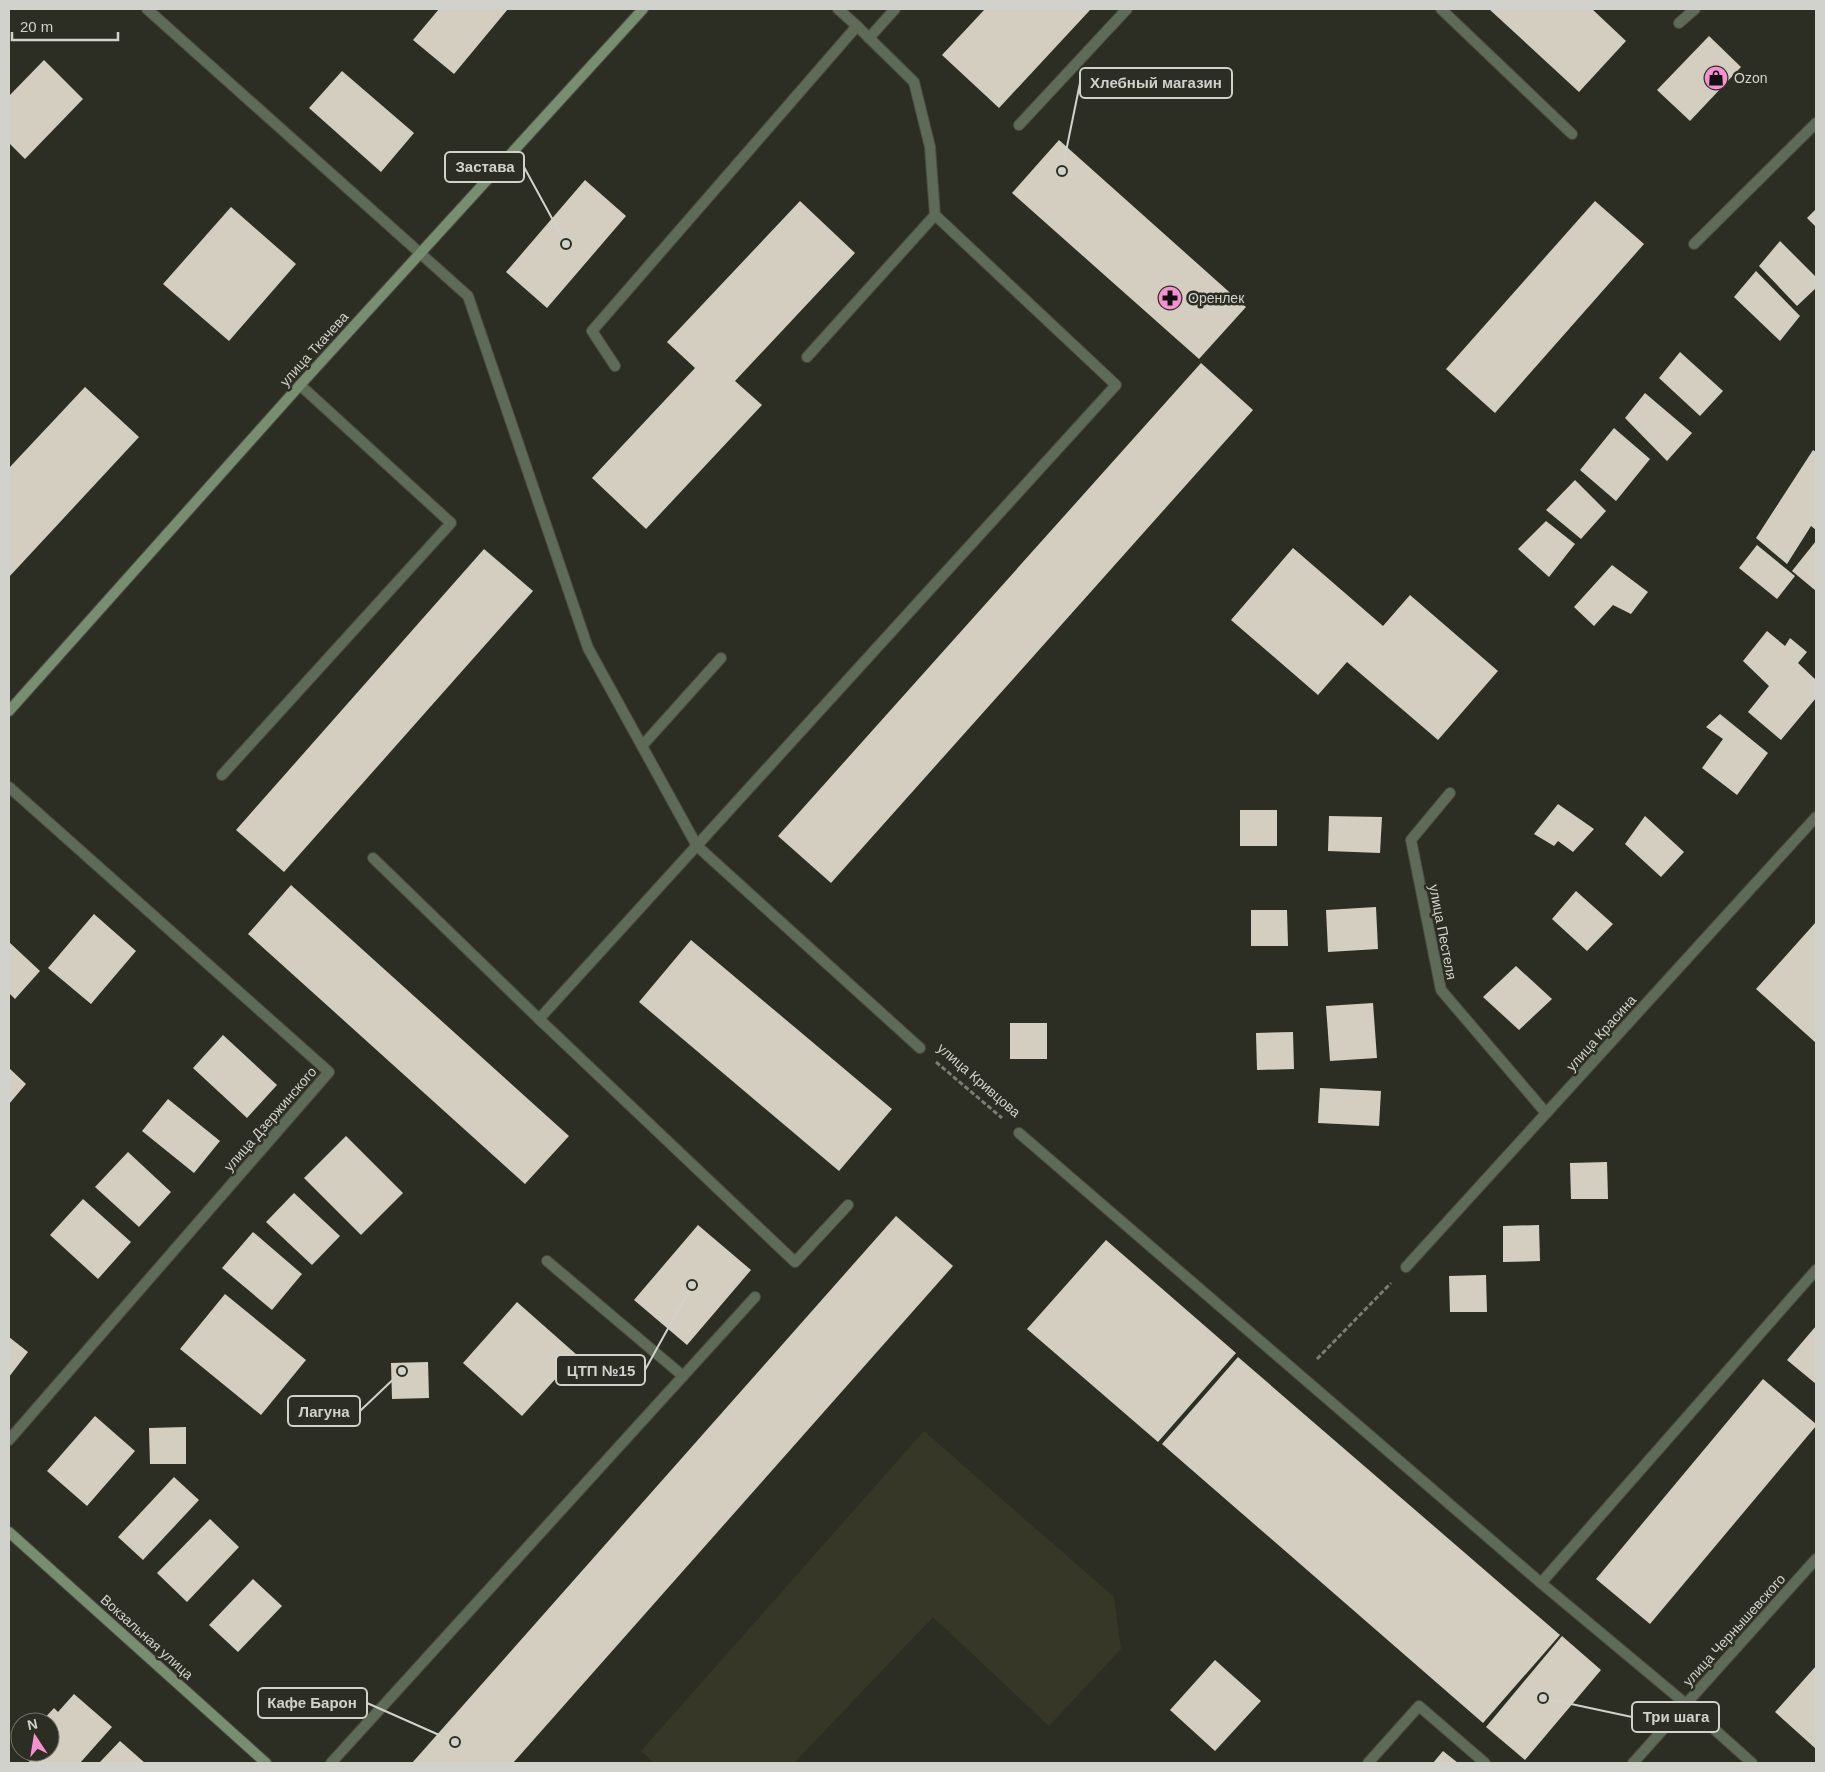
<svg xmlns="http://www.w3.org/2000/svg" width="1825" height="1772" font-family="Arial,sans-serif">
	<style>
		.built { fill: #363726 }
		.building { fill: #d4cec1 }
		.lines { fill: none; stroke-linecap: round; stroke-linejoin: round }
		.lane-casing { stroke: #4b4c41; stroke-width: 12 }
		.street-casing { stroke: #4b4c41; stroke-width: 12 }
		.secondary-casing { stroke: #4b4c41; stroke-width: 12 }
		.path { stroke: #7b7c73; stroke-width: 3; stroke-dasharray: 5 2.5; stroke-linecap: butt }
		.lane { stroke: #5d6b58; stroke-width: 10 }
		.street { stroke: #5d6b58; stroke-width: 10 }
		.secondary { stroke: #788e70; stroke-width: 10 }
		.labels { text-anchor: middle; stroke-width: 5; stroke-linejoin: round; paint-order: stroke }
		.poi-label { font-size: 14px; fill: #d2d2cc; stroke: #2d2e23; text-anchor: start }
		.street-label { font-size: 14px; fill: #d2d2cc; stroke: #2d2e23 }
		.leader { fill: none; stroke: #d2d2cc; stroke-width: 2 }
		.callout-dot { fill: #d2d2cc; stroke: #2d2e23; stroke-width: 2 }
		.callout { fill: #2d2e23; stroke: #d2d2cc; stroke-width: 2 }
		.callout-label { font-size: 15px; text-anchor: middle; font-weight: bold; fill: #d2d2cc }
	</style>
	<rect width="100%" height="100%" fill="#2d2e23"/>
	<polygon class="built" points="924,1431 1114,1597 1121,1649 1049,1726 933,1617 794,1763 654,1763 641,1751"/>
	<g class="building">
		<polygon points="439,9 508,9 454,74 413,40"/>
		<polygon points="985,9 1091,9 999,108 942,55"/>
		<polygon points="1489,9 1592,9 1626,41 1579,92"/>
		<polygon points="1709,36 1741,67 1690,121 1657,90"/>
		<polygon points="44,60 83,99 25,159 9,143 9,96"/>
		<polygon points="342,71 414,133 381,172 309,108"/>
		<polygon points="1059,140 1246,307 1199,359 1012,193"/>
		<polygon points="585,180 626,216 547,308 506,272"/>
		<polygon points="800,201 855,253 735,381 762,405 646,529 592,478 695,368 667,342"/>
		<polygon points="1595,201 1644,244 1495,413 1446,369"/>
		<polygon points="231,207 296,264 229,341 163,284"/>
		<polygon points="1816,209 1816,227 1807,218"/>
		<polygon points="1780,241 1816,277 1816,288 1797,306 1759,266"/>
		<polygon points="1756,271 1800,316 1780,341 1734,297"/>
		<polygon points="1680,352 1723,391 1700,416 1659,378"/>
		<polygon points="1201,363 1253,410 831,883 778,836"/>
		<polygon points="85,387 139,437 9,577 9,468"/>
		<polygon points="1645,393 1692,433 1667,461 1625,418"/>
		<polygon points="1614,428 1650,459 1616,501 1580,470"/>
		<polygon points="1813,450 1816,452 1816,530 1811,526 1787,564 1756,538"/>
		<polygon points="1575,480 1606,511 1581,539 1546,510"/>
		<polygon points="1546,521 1575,544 1549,577 1518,549"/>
		<polygon points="1816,541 1816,591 1792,571"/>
		<polygon points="1757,545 1795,576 1777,599 1739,568"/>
		<polygon points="1293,548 1383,626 1410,595 1498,671 1438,740 1347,662 1318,695 1231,620"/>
		<polygon points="484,549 533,591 284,872 236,830"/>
		<polygon points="1612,565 1648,592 1631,614 1613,605 1594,626 1574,607"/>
		<polygon points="1767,631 1785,646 1790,638 1807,652 1798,663 1816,680 1816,698 1781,740 1748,712 1769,686 1743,661"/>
		<polygon points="1720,714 1768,753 1737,795 1702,768 1723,739 1706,727"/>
		<polygon points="1558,804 1594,829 1573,852 1558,841 1554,846 1534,834"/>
		<rect x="1240" y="810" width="37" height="36"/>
		<polygon points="1329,816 1382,817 1380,853 1328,851"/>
		<polygon points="1645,816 1684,852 1661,877 1625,844"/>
		<polygon points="291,885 569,1136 525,1184 248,934"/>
		<polygon points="1576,891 1613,924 1587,951 1552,919"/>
		<polygon points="1376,907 1378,949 1328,952 1326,910"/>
		<polygon points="1251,910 1287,910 1288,946 1251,946"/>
		<polygon points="94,914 136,951 91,1004 48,968"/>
		<polygon points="1816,922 1816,1043 1756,989"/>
		<polygon points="691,940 892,1109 839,1171 639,1002"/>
		<polygon points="9,942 40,971 15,999 9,993"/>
		<polygon points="1516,966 1552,999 1519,1030 1483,997"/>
		<polygon points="1373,1003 1377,1058 1330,1061 1326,1006"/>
		<rect x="1010" y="1023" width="37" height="36"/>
		<polygon points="1293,1032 1294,1069 1257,1070 1256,1033"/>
		<polygon points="223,1035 277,1085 247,1118 193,1068"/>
		<polygon points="9,1068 26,1084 9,1104"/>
		<polygon points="1320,1088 1381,1091 1379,1126 1318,1123"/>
		<polygon points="168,1099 220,1141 194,1173 142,1131"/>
		<polygon points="346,1136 403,1193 361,1235 304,1178"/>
		<polygon points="128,1152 171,1192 139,1227 95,1187"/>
		<polygon points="1607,1162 1608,1199 1571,1199 1570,1163"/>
		<polygon points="294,1193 340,1236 312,1265 266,1222"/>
		<polygon points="83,1199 131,1242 98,1279 50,1235"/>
		<polygon points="896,1216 953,1266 513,1763 412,1763"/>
		<polygon points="698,1225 751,1270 687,1345 634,1300"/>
		<polygon points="1539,1225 1540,1261 1503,1262 1503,1226"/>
		<polygon points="253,1232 302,1274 272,1310 222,1268"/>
		<polygon points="1106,1240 1236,1353 1158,1442 1027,1329"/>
		<polygon points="1486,1275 1487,1312 1450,1312 1449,1276"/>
		<polygon points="225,1294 306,1360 261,1415 180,1349"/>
		<polygon points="517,1302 577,1355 522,1416 463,1363"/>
		<polygon points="1816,1326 1816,1384 1787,1360"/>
		<polygon points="9,1337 28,1352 9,1377"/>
		<polygon points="1238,1357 1560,1635 1483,1723 1162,1444"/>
		<polygon points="428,1362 429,1398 392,1399 391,1363"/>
		<polygon points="1763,1379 1816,1424 1816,1426 1650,1624 1596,1579"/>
		<polygon points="95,1416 135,1451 87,1506 47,1471"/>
		<polygon points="186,1427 186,1464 150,1464 149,1428"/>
		<polygon points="174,1477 199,1500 143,1560 118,1537"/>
		<polygon points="210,1519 239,1547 187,1602 157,1573"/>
		<polygon points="253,1579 282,1606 238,1652 209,1625"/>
		<polygon points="1562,1636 1601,1670 1525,1760 1486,1727"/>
		<polygon points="1215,1660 1261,1701 1215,1751 1170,1710"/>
		<polygon points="1816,1666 1816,1749 1775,1712"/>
		<polygon points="74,1694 112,1727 80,1763 31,1763 21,1754 23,1752 50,1752 50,1722 41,1722 54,1708 58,1712"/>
		<polygon points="120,1741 145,1763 99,1763"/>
		<polygon points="1443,1751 1458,1763 1433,1763"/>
	</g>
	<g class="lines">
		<g class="lane-casing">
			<g id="lane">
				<polyline points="147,9 468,296 588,648 697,846 920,1048"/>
				<polyline points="1441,9 1572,134"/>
				<polyline points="1679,23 1695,9"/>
				<polyline points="869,38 895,9"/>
				<polyline points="1019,125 1127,9"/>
				<polyline points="1694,244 1816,123"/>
				<polyline points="807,357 935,215"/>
				<polyline points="615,366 592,331 857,26 838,9"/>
				<polyline points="642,746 721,658"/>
				<polyline points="222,775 451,523 300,385"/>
				<polyline points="373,858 539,1019 1116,385 935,215 930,147 914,82 857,26"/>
				<polyline points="539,1019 795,1262 848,1205"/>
				<polyline points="1019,1133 1541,1583 1686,1704"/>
				<polyline points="547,1261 683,1376"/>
				<polyline points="1541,1583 1816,1270"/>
				<polyline points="331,1763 755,1297"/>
				<polyline points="1368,1763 1419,1706 1485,1763"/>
			</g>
		</g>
		<g class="street-casing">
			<g id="street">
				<polyline points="9,787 329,1072 9,1440"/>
				<polyline points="1450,793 1411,840 1441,990 1546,1113"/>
				<polyline points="1406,1267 1816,817"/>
				<polyline points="1686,1704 1752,1763"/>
				<polyline points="1633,1763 1816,1559"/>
			</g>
		</g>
		<g class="secondary-casing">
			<g id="secondary">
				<polyline points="9,711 300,385 643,9"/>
				<polyline points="9,1532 266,1763"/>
			</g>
		</g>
		<g class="path">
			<polyline points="936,1062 1002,1118"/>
			<polyline points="1317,1359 1391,1283"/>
		</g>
		<use href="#lane" class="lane"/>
		<use href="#street" class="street"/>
		<use href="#secondary" class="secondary"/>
	</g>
	<defs>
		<g id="shop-disc" transform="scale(1.25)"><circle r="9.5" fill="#f591d1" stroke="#2d2e23"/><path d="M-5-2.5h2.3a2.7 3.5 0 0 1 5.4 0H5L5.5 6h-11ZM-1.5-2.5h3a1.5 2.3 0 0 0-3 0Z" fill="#111"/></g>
		<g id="pharmacy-disc" transform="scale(1.25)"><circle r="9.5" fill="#f591d1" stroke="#2d2e23"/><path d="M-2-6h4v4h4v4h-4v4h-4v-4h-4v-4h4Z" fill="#111"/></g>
	</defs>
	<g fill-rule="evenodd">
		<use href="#shop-disc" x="1716" y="78"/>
		<use href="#pharmacy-disc" x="1170" y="298"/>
	</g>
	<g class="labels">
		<g class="poi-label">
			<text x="1734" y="83">Ozon</text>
			<text x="1188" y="303">Оренлек</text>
		</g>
		<g class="street-label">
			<text transform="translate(314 349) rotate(-48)" y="5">улица Ткачева</text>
			<text transform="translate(1443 932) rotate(79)" y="5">улица Пестеля</text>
			<text transform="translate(1601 1033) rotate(-48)" y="5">улица Красина</text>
			<text transform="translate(979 1080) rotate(41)" y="5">улица Кривцова</text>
			<text transform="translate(270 1119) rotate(-49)" y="5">улица Дзержинского</text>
			<text transform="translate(1734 1630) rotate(-48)" y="5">улица Чернышевского</text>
			<text transform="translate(147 1637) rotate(42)" y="5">Вокзальная улица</text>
		</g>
	</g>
	<path class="leader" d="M1062 171L1080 83M566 244L524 167M692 1285L645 1370M402 1371L360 1411M455 1742L367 1703M1543 1698L1632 1717"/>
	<g class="callout-dot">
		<circle cx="1062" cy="171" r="5"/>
		<circle cx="566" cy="244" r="5"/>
		<circle cx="692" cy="1285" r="5"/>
		<circle cx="402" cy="1371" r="5"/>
		<circle cx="455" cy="1742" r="5"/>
		<circle cx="1543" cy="1698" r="5"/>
	</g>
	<g class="callout">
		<rect x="1080" y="68" width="152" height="30" rx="5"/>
		<rect x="445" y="152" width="79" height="30" rx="5"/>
		<rect x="556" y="1355" width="89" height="30" rx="5"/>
		<rect x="288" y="1396" width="72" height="30" rx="5"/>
		<rect x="258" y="1688" width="109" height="30" rx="5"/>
		<rect x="1632" y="1702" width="87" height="30" rx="5"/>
	</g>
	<g class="callout-label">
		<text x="1156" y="88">Хлебный магазин</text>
		<text x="485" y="172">Застава</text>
		<text x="601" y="1376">ЦТП №15</text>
		<text x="324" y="1417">Лагуна</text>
		<text x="312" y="1708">Кафе Барон</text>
		<text x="1676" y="1722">Три шага</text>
	</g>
	<rect width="1825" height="1772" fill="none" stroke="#d2d2cc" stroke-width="20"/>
	<g transform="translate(35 1737) rotate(348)"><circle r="24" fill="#2d2e23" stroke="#6f7067"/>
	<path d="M0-4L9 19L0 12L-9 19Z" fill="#f591d1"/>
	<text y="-8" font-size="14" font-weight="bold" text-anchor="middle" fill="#d2d2cc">N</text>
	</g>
	<path d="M12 32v8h106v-8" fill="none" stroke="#d2d2cc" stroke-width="2.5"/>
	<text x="20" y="32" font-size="15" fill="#d2d2cc" stroke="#2d2e23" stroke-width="4" paint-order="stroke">20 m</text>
</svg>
